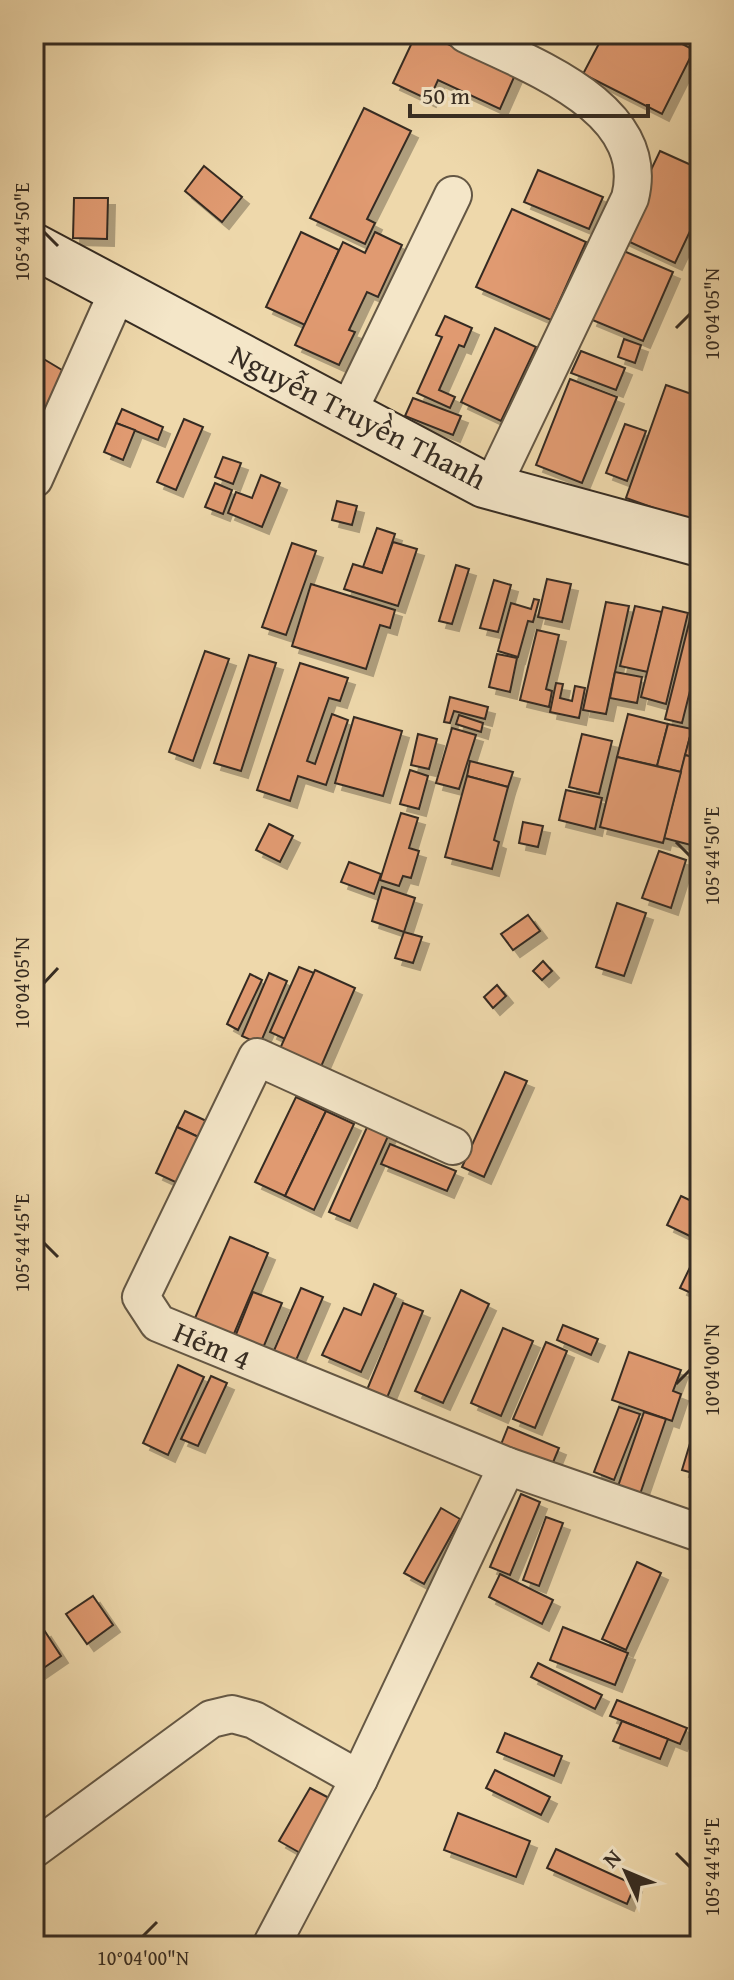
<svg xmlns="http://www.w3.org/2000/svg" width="734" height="1980" font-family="'Gentium Book Plus',serif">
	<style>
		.building { fill: #e09a71; stroke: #362c22; stroke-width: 2; filter: url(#shadow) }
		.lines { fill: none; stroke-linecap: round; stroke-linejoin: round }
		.street-casing { stroke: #645744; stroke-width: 40 }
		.secondary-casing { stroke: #362c22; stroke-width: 48 }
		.street { stroke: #f4e6c8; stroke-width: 36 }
		.secondary { stroke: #f4e6c8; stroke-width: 44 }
		.ticks { fill: none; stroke: #362c22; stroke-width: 3 }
		.labels { text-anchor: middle; stroke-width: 7; stroke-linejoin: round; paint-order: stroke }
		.street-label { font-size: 30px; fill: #362c22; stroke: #f4e6c8 }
		.neatline { fill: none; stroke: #362c22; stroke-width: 3 }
		.ticks-label { font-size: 20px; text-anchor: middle; fill: #362c22 }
	</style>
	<defs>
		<filter id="shadow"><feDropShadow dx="7" dy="7" stdDeviation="0" flood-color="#0004"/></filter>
	</defs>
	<rect width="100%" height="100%" fill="#eed8ab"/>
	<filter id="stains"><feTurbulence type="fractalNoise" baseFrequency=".0025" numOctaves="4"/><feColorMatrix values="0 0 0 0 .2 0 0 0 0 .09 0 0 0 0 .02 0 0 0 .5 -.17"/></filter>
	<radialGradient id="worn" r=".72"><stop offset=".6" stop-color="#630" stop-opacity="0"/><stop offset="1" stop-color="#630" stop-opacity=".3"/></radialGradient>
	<g class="building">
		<polygon points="416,34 426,34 515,75 500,109 438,80 429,100 393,83"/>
		<polygon points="604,34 663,34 694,50 662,114 583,74"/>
		<polygon points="364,108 411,131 367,219 375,223 365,244 310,218"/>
		<polygon points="660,151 700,169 700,210 675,263 619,237"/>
		<polygon points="204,166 242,197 222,222 185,191"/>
		<polygon points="538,170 603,197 589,229 524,202"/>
		<polygon points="74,198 108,198 107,239 73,238"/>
		<polygon points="512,209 586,242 551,320 476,287"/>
		<polygon points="301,232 339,250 305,325 266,307"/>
		<polygon points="375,232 402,245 378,297 367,292 349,330 355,332 339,365 295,345 343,242 365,253"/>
		<polygon points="619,249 673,272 643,341 590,319"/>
		<polygon points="445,316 472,328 464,347 459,345 439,390 455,397 450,408 417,393 442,337 436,335"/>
		<polygon points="495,328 536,347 501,421 461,402"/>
		<polygon points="624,339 641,345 635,363 618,357"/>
		<polygon points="581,351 625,368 616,390 571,373"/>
		<polygon points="37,355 67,373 34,430 34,360"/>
		<polygon points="570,379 617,397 582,483 536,465"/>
		<polygon points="666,385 700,397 700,512 696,523 626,498"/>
		<polygon points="413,398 461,416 453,435 405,416"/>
		<polygon points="122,409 163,427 158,440 116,423"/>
		<polygon points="184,419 203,427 176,490 157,482"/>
		<polygon points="116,423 135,430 123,460 104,452"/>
		<polygon points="625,424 646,431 627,481 606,473"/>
		<polygon points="223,457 241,463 233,484 215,477"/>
		<polygon points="261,475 280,483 262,527 228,513 236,492 252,498"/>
		<polygon points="215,483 232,490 223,514 205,507"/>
		<polygon points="337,501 357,506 352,525 332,520"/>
		<polygon points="377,528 395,534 382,573 363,567"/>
		<polygon points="393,542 417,549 398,606 344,589 353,564 382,573"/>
		<polygon points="292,543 316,551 286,635 262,627"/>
		<polygon points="456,565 469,569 452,624 439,621"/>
		<polygon points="547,579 571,584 562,622 538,617"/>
		<polygon points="494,580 511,585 498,632 480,628"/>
		<polygon points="311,584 395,610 390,628 380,625 366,669 292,646"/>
		<polygon points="534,599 539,600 533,622 528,621 518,657 498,651 511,603 531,609"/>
		<polygon points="606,602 629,606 606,714 583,710"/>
		<polygon points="635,606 662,612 648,672 620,666"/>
		<polygon points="663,607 688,613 666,704 641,697"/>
		<polygon points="690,619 700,622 700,651 682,723 665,719"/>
		<polygon points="537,630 559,635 546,689 552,691 549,707 520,700"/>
		<polygon points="205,651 229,659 193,761 169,752"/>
		<polygon points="497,654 517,658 510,692 489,687"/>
		<polygon points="249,655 276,663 241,771 214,763"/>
		<polygon points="300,663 348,678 340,701 329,698 307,761 315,764 332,714 348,720 326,785 298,776 290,801 257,790"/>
		<polygon points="615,672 642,677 637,703 610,698"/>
		<polygon points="556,683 563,684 560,698 572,701 575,686 585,688 579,718 550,712"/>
		<polygon points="450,697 488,707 485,719 454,711 450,723 444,722"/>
		<polygon points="628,714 668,724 657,766 617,757"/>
		<polygon points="459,715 483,723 481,732 456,724"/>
		<polygon points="354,717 402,731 383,796 335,783"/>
		<polygon points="668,724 692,729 681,772 657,766"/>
		<polygon points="452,728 476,735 459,789 436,783"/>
		<polygon points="692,729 700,731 700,759 685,755"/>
		<polygon points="418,734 437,739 429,769 411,765"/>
		<polygon points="582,734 612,741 599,794 569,787"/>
		<polygon points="685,755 700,759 700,807 691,845 664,838"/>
		<polygon points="617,757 681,772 663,843 600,827"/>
		<polygon points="470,761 513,772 508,787 467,776"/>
		<polygon points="410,770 428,776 419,809 400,804"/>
		<polygon points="467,776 508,787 494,840 499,842 492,869 445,857"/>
		<polygon points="566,790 602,798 595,829 559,820"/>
		<polygon points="401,813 418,818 409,848 419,851 411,878 403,876 399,886 380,880"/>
		<polygon points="523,822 543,826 538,847 519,843"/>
		<polygon points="269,824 293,836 280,862 256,850"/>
		<polygon points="659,851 686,860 671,908 642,898"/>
		<polygon points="349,862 381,874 374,894 341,882"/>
		<polygon points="382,887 415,898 404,932 372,921"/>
		<polygon points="617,903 646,913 624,976 596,967"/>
		<polygon points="528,915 540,931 513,950 501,934"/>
		<polygon points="404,932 422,937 413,963 395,958"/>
		<polygon points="543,961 552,971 542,980 533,971"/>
		<polygon points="299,967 314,973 285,1039 270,1032"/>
		<polygon points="315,970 355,988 320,1069 279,1051"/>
		<polygon points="269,973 287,981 260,1044 242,1036"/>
		<polygon points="250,974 262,980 238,1030 227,1024"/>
		<polygon points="497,985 506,996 493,1008 484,997"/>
		<polygon points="505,1072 527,1081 484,1177 462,1167"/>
		<polygon points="296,1097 326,1111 285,1196 255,1182"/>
		<polygon points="185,1111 215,1125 207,1141 177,1127"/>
		<polygon points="326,1111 354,1124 314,1210 285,1196"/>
		<polygon points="368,1125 389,1134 350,1221 329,1212"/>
		<polygon points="177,1127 207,1141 186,1187 156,1173"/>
		<polygon points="390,1144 456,1171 447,1191 381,1164"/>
		<polygon points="681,1196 700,1205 700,1233 694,1230 692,1237 667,1225"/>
		<polygon points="230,1237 268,1253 228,1348 189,1332"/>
		<polygon points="694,1259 700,1262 700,1297 680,1288"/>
		<polygon points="374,1284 396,1294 361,1372 322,1355 344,1308 361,1315"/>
		<polygon points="301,1288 323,1297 291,1372 269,1362"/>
		<polygon points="461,1290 489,1304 443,1403 415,1391"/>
		<polygon points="253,1292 282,1303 263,1348 235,1337"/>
		<polygon points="403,1303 423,1311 384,1405 364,1397"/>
		<polygon points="563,1325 598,1339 591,1355 557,1340"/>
		<polygon points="503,1328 533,1341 501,1416 471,1403"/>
		<polygon points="546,1342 567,1351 535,1428 513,1419"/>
		<polygon points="629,1352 681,1370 673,1391 681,1394 672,1421 612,1400"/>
		<polygon points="178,1365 204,1377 168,1455 143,1443"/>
		<polygon points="211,1376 227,1383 198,1446 181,1439"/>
		<polygon points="619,1407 640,1414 614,1480 594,1472"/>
		<polygon points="700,1410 700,1475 682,1470"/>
		<polygon points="644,1412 666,1419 638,1500 616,1492"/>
		<polygon points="508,1427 559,1448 547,1477 496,1457"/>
		<polygon points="521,1494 540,1502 510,1575 490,1567"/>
		<polygon points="441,1508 460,1519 424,1584 404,1573"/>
		<polygon points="546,1517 563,1523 539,1586 523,1580"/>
		<polygon points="637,1562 661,1573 626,1650 602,1639"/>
		<polygon points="500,1574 553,1600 542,1624 489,1597"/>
		<polygon points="93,1596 113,1625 87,1644 66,1614"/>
		<polygon points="563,1627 628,1653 615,1685 550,1660"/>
		<polygon points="44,1630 61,1656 35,1674 34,1637"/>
		<polygon points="538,1663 602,1695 595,1709 531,1677"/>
		<polygon points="617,1700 687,1728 680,1744 610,1716"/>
		<polygon points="622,1721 668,1739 660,1759 613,1741"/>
		<polygon points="505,1733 562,1756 554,1776 497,1752"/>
		<polygon points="495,1770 550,1797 541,1815 486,1788"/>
		<polygon points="310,1788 333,1800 302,1854 279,1841"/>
		<polygon points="458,1813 530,1841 516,1877 444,1850"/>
		<polygon points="556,1849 635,1885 627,1904 547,1868"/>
	</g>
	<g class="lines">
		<g class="street-casing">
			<g id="street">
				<path d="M466,34C530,65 653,108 630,198L492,487"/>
				<polyline points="348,412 453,195"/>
				<polyline points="34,479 118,291"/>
				<polyline points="453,1146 257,1057 141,1297 158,1323 507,1466 700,1533"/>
				<polyline points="34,1849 211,1719 232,1714 254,1720 359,1779 507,1466"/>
				<polyline points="271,1946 359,1779"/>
			</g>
		</g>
		<g class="secondary-casing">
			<polyline id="secondary" points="34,246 484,485 700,544"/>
		</g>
		<use href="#street" class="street"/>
		<use href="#secondary" class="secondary"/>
	</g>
	<path class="ticks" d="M44,232L58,246M676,328L690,314M676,842L690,856M44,983L58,968M44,1243L58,1257M676,1384L690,1370M676,1853L690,1867M143,1936L157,1922"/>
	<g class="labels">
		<g class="street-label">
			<text transform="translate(358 417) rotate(27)" y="10">Nguyễn Truyền Thanh</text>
			<text transform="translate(212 1346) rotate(23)" y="10">Hẻm 4</text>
		</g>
	</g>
	<rect width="734" height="1980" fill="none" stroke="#eed8ab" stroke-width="88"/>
	<g transform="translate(626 1872) rotate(314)" stroke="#f4e6c8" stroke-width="6" paint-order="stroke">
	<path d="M0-6L14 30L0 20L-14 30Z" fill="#362c22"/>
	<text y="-12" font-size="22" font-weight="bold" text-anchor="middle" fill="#362c22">N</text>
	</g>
	<path d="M410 104v12h238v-12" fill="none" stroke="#362c22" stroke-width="4"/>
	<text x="422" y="104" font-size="24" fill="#362c22" stroke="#f4e6c8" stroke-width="6" paint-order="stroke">50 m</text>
	<rect x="44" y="44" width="646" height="1892" class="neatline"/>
	<g class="ticks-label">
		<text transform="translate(22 232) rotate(-90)" y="7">105°44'50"E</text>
		<text transform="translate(712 314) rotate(-90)" y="7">10°04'05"N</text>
		<text transform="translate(712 856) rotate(-90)" y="7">105°44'50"E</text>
		<text transform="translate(22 983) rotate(-90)" y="7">10°04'05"N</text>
		<text transform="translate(22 1243) rotate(-90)" y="7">105°44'45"E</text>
		<text transform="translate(712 1370) rotate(-90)" y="7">10°04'00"N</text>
		<text transform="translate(712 1867) rotate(-90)" y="7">105°44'45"E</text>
		<text x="143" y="1965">10°04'00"N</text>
	</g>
	<rect width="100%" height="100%" filter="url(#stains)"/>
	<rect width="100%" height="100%" fill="url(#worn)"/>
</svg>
